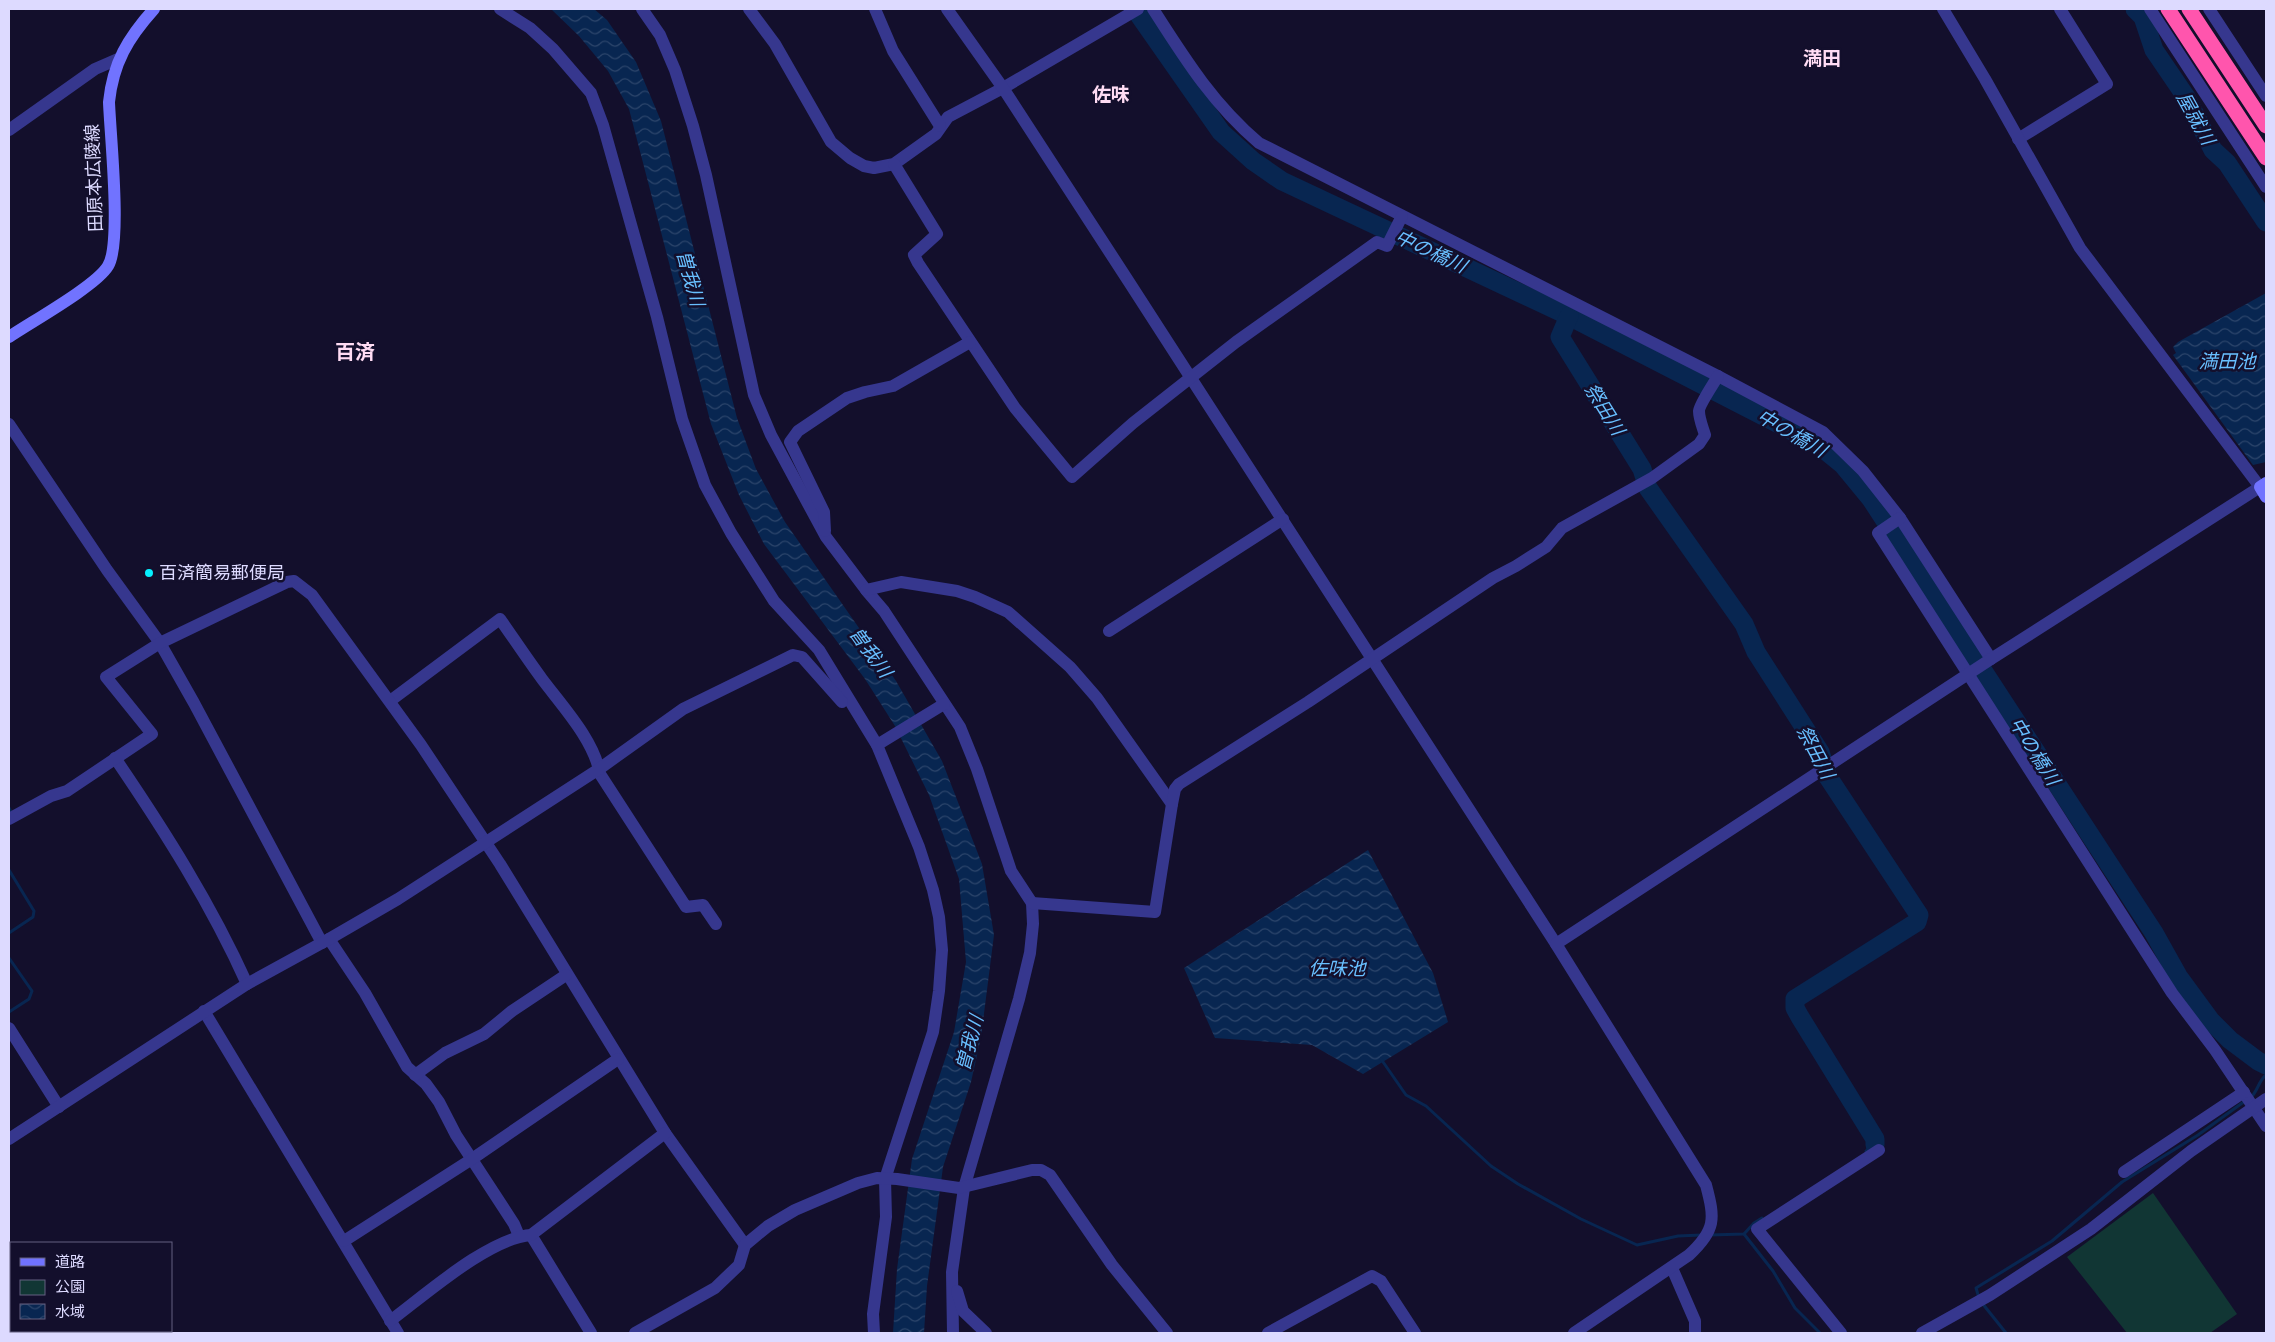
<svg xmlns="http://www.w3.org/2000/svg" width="2275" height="1342" font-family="Lato,'Noto Sans JP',sans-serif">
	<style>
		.park { fill: #113634 }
		.water { fill: url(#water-waves) }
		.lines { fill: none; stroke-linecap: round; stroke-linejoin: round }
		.stream { stroke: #082651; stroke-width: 3 }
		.river { stroke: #082651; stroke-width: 19 }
		.street { stroke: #36378e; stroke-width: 12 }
		.secondary { stroke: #7173ff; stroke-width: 12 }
		.highway { stroke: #ff55ad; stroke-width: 15 }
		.poi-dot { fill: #06f0ff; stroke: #130f2c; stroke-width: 2 }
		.labels { text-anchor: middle; stroke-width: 5; stroke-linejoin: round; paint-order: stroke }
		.street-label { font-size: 18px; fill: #dddaff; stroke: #130f2c }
		.poi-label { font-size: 18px; fill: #dddaff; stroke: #130f2c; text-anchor: start }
		.neighbourhood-label { font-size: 19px; font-weight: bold; fill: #ffdcf4; stroke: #130f2c }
		.water-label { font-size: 19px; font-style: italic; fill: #68bfff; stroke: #130f2c }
		.quarter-label { font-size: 20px; font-weight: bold; fill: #ffdcf4; stroke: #130f2c }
	</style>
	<defs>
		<pattern id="water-waves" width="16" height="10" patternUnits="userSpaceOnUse" patternTransform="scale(1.25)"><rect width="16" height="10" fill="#082651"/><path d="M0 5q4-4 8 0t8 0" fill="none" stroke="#2c456b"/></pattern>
	</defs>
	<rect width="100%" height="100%" fill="#130f2c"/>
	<polygon class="park" points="2153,1193 2237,1314 2210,1333 2127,1333 2067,1257"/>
	<g class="water">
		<polygon points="551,9 594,9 607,20 636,62 661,121 737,418 756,469 785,522 896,681 942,761 982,864 994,935 981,1037 971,1082 943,1167 927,1286 924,1333 893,1333 897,1269 912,1159 954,1032 966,962 959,879 929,795 895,726 865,679 764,544 739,495 711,424 629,109 608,71 579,36"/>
		<polygon points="2266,293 2266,462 2253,465 2173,355 2176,353 2173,347 2178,342"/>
		<polygon points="1368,850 1433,973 1448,1022 1363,1074 1312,1045 1215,1038 1184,968"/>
	</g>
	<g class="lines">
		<g class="stream">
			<polyline points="9,808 12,814"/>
			<polyline points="9,870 34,911 33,917 9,933"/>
			<polyline points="9,958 32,991 29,999 9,1012"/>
			<polyline points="1381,1059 1406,1095 1426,1106 1491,1166 1518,1184 1581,1219 1637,1245 1678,1236 1701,1235"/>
			<path d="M2250,1098C2258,1092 2258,1081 2266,1075"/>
			<polyline points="1866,1151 1875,1145"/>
			<polyline points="1744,1234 1773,1271 1795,1308 1820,1333"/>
			<polyline points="1710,1235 1744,1234 1754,1223 1762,1218"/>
			<polyline points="1979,1298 1976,1288 2052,1241 2122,1182 2198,1135 2245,1101"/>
			<polyline points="1982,1303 2006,1333"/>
		</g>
		<g class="river">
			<polyline points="1135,9 1221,132 1253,161 1282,181 1569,316 1816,443 1843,465 1871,499 2154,933 2178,976 2211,1021 2230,1040 2258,1061 2266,1065"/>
			<polyline points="2135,9 2143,17 2154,50 2186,97 2213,150 2227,163 2266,222"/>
			<polyline points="1569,316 1560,337 1642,469 1648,488 1744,624 1756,652 1820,752 1828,777 1919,915 1917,922 1795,999 1795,1008 1800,1017 1875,1139 1875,1145"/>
		</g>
		<g class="street">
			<polyline points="500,9 530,28 553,49 591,93 603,125 657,317 682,419 705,485 731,533 774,601 819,650 877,745 919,847 933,890 939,917 942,950 939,991 933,1032 885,1179 886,1217 873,1314 874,1333"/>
			<polyline points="642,9 660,35 675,70 693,126 706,175 754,395 771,435 826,537 866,590 884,611 960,727 977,769 1011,871 1032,903 1033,924 1030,953 1019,999 964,1188 952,1272 953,1333"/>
			<polyline points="749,9 775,44 831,142 850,158 864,166 874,168 894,164 936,134 948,117 1003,88 1138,9"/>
			<polyline points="875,9 893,51 940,126"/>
			<polyline points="947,9 1003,88 1129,282 1556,944"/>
			<path d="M1153,9C1185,59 1213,104 1259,143L1718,376L1823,432L1863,471L1900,518L1991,659"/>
			<polyline points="2150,9 2266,187"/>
			<polyline points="2209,9 2266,96"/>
			<polyline points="9,130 95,69 118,59"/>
			<polyline points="2018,139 2107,84 2060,9"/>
			<polyline points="894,164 937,234 914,255 918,263 1015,408 1072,477 1133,423 1236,342 1377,242 1387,246 1402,216"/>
			<polyline points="9,424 107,570 160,643 194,703 322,943"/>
			<polyline points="1900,518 1878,533 2172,993 2215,1050 2266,1126"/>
			<polyline points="825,531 824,512 790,442 798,431 847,398 865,392 893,386 970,342"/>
			<polyline points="866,590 901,582 957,591 975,597 1008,612 1070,667 1097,698 1172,804"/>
			<polyline points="1109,631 1283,519"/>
			<path d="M390,701L500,619C514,639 528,660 542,679C563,707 594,740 600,774L686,907L703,905L716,924"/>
			<polyline points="877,745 944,704"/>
			<path d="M115,758C164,830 211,904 247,984"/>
			<polyline points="9,819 51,796 67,791 152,734 106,677 160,643 287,582 294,581 312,595 421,745 500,864 665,1133 745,1245"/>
			<path d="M1032,903L1155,912L1172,804L1175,789L1179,784L1308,702L1493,578L1516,566L1546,547L1562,528L1652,478L1699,444L1705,435C1703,428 1699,419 1699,411C1699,405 1714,383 1718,376"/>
			<polyline points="329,939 365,993 407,1067 426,1084 439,1102 456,1135 514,1224 519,1236"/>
			<polyline points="204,1011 398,1333"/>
			<polyline points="9,1028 59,1107"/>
			<polyline points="415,1075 445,1053 484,1034 512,1011 566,975"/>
			<polyline points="9,1139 247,984 329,939 398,899 599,769 683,709 793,655 802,657 842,702"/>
			<polyline points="2124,1172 2244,1092"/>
			<polyline points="531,1235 591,1333"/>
			<polyline points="344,1241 472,1159 618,1059"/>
			<polyline points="1672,1268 1695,1321 1695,1333"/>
			<polyline points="957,1291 963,1311 986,1333"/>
			<path d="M390,1321C425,1295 489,1238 531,1235L665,1133"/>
			<polyline points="635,1333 715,1288 739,1265 745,1245 768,1226 795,1210 858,1183 877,1178 897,1179 959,1188 1032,1170 1041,1170 1050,1175 1112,1265 1167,1333"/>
			<polyline points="1268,1333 1372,1276 1381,1281 1415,1333"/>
			<path d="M1574,1333L1689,1255C1716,1230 1715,1219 1706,1185L1556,944L1991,659L2260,487L2080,248L1985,79L1943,9"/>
			<polyline points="1841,1333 1757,1229 1879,1150"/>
			<polyline points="1922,1333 1990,1295 2091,1229 2191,1151 2266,1099"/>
		</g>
		<g class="secondary">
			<path d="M9,337C31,322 96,286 108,266C122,244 110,133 109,102C113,63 128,38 154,9"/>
			<polyline points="2266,483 2260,487 2266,497"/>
		</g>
		<g class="highway">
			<polyline points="2168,9 2266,158"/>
			<polyline points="2189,9 2266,126"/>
		</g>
	</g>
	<circle class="poi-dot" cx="149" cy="573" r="5"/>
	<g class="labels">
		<g class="street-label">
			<text transform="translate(94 178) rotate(-92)" y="6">田原本広陵線</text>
		</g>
		<g class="poi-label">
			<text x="159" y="579">百済簡易郵便局</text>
		</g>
		<g class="neighbourhood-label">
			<text x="1822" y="65">満田</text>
			<text x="1111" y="101">佐味</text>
		</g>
		<g class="water-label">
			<text transform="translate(2196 118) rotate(61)" y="7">屋就川</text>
			<text transform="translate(1431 251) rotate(25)" y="7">中の橋川</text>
			<text transform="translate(691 278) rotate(75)" y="7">曽我川</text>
			<text x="2227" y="368">満田池</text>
			<text transform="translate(1605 409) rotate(58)" y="7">祭田川</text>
			<text transform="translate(1792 433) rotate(30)" y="7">中の橋川</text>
			<text transform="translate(871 652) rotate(54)" y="7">曽我川</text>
			<text transform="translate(2035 751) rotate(58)" y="7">中の橋川</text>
			<text transform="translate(1816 752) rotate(62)" y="7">祭田川</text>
			<text x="1337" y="975">佐味池</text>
			<text transform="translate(969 1043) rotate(-75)" y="7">曽我川</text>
		</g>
		<g class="quarter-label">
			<text x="355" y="359">百済</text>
		</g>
	</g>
	<rect width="2275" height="1342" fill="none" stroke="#dddaff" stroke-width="20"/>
	<rect x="10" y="1242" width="162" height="90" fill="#130f2c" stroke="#646080"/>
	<rect x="20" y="1258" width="25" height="8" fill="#7173ff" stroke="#646080"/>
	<text x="55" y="1267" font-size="15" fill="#dddaff">道路</text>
	<rect x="20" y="1280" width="25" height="15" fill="#113634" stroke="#646080"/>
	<text x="55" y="1292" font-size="15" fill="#dddaff">公園</text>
	<rect x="20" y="1304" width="25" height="15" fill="url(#water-waves)" stroke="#646080"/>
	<text x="55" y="1317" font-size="15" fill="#dddaff">水域</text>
</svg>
